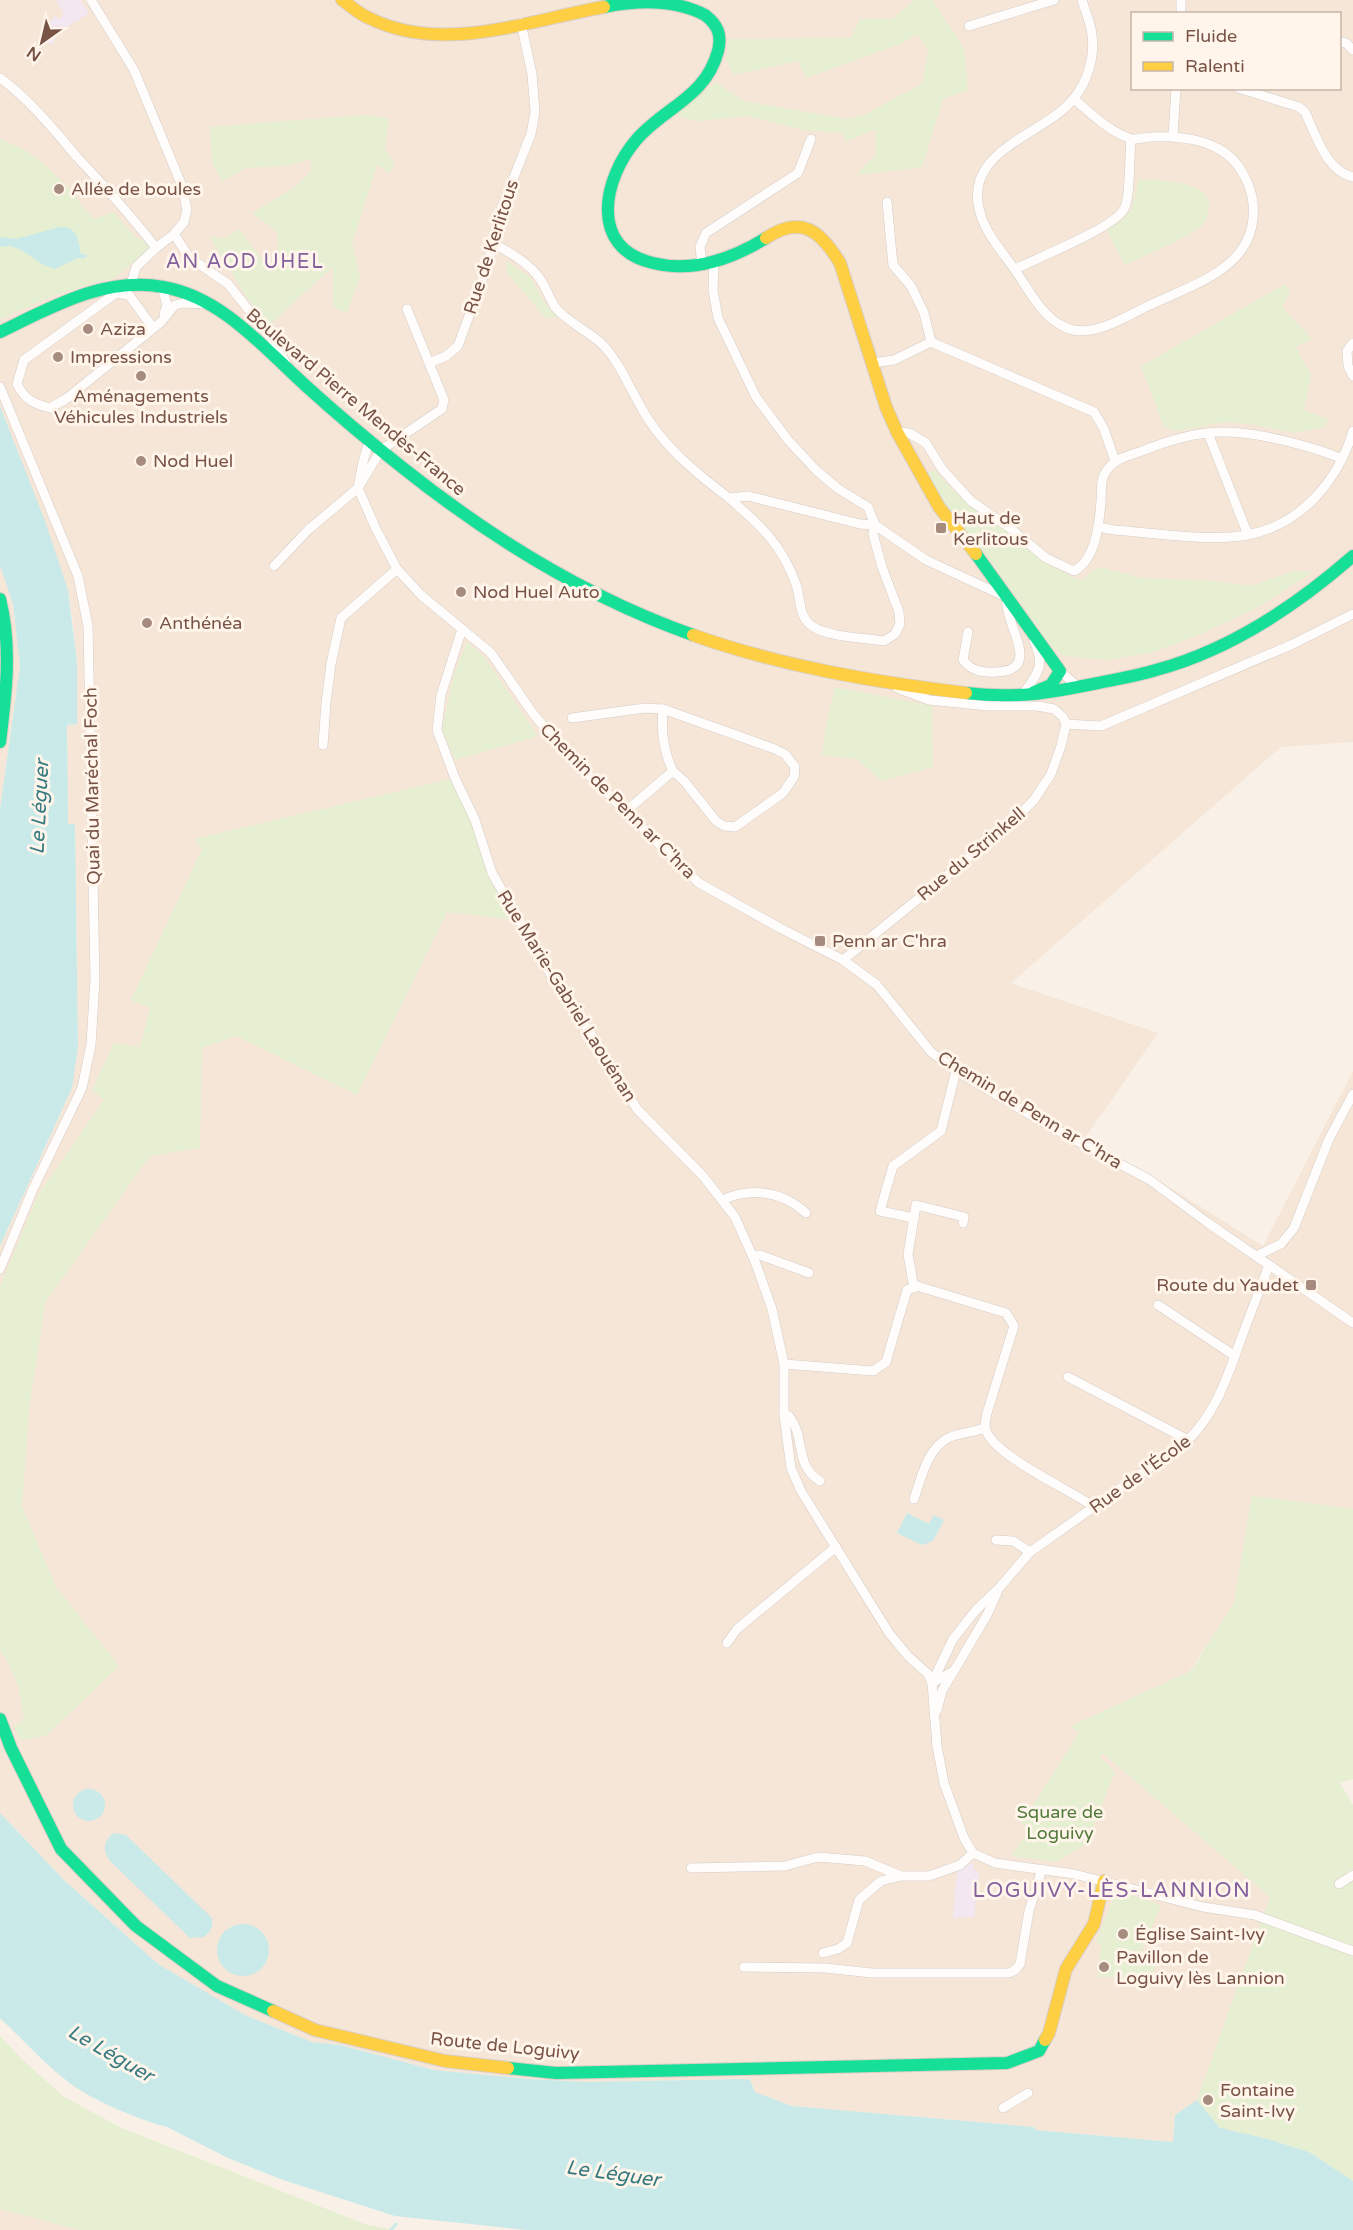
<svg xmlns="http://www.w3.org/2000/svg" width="1353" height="2230" font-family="'Varela Round',sans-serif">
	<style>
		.residential { fill: #f5e6d8; fill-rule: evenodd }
		.education { fill: #f3e7f2 }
		.green { fill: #e6efd1 }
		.water { fill: #c9eae9 }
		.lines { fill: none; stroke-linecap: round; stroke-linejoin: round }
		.stream { stroke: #c9eae9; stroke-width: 3 }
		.street-casing { stroke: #d7ccc5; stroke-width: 10 }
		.fast-casing { stroke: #d9cec6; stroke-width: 14 }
		.slow-casing { stroke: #d9cec6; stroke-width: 14 }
		.street { stroke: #fefdfc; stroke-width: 9 }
		.fast { stroke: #16e098; stroke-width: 12 }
		.slow { stroke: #ffcf43; stroke-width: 12 }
		.poi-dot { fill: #a68b7f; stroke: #fff5eb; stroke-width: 2 }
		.labels { text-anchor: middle; stroke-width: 6; stroke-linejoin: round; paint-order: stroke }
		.poi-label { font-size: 18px; fill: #795446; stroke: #fff5eb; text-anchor: start }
		.street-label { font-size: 18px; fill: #795446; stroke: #fff5eb }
		.park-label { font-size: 18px; fill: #527a3a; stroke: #fff5eb }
		.neighbourhood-label { font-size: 20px; letter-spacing: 1.5px; fill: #84609d; stroke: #fff5eb }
		.water-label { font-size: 20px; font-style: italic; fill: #377a80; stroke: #fff5eb }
		.quarter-label { font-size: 21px; letter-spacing: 1.5px; fill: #84609d; stroke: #fff5eb }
	</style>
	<rect width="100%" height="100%" fill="#f9f1e8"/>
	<g class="residential">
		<path d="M0,0H1353V742L1281,747L1011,983L1158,1033L1085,1138L1171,1188L1263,1246L1353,1071V1509L1252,1496L1234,1603L1190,1671L1071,1726L1271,1897L1197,2100L1175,2115L1173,2142L1035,2130L1034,2127L792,2106L755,2092L750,2080L743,2079L587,2082L528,2079L434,2070L340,2045L312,2042L247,2016L158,1964L64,1880L0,1813V1246L72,1088L78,1048L75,824H68L67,725L77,724V662L73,624L68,590L0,406ZM1132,14H1340V88H1132Z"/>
		<polygon points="0,565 13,604 20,666 0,809"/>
		<polygon points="0,2209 80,2230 0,2230"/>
	</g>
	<g class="education">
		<polygon points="56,0 81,0 89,14 62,29 51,45 39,37 54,16 60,19 64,13"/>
		<polygon points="972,1863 974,1864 973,1869 979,1872 974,1917 953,1918 957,1871"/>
	</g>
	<g class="green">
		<polygon points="914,0 932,0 964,48 968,90 943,99 922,167 856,175 876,155 876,129 845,142 843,133 803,130 748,116 696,121 673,115 716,82 743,101 847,119 864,115 923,83 928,49 918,34 900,44 806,78 798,61 733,75 726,58 729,39 851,38 860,19 893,19"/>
		<polygon points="364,115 389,118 385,149 395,165 388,173 377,165 352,244 360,277 347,313 333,307 333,267 268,326 253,307 209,236 224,239 239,229 265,263 279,259 277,232 252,213 295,187 311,171 311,159 285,166 246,168 222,182 212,162 210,127"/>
		<path d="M0,139C9,143 18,146 26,151C53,168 74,194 93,219L114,212L135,237L153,246L113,279L100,281L53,296L0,319Z"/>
		<path d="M1138,179C1158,181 1210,179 1209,207C1209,215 1204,225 1196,230C1174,244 1148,254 1125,265L1106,229C1133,216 1134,207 1138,179Z"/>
		<polygon points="507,261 530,277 546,305 557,317 546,318 507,273"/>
		<polygon points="1285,284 1290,292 1282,307 1312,339 1296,347 1311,375 1304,410 1328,419 1325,427 1293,433 1256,425 1226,422 1177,431 1164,427 1141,366"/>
		<polygon points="935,471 965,502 1004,529 1040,560 1080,581 1099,567 1142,578 1214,581 1251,586 1294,571 1313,572 1256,608 1203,633 1154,652 1108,660 1063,656 1049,644 987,556 952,514 925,472"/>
		<polygon points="467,642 484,657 538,736 455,760 442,729 454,675"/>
		<polygon points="835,687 932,706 933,767 881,781 857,759 822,755 825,732"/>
		<path d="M455,778L517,920L447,912L357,1095L236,1036L202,1048L200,1148L150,1156L45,1303L29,1410L22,1507L56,1587L119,1666L46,1736L21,1740L14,1727L24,1720C21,1694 16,1671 0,1650V1287L38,1195L104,1100L92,1090L114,1043L140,1047L150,1008L131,1000L202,849L194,839Z"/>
		<polygon points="1252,1496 1353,1509 1353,1779 1340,1783 1353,1805 1353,2181 1309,2152 1264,2138 1220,2128 1197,2100 1270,1897 1103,1753 1100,1757 1115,1772 1087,1843 1080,1848 1056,1862 1011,1856 1028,1831 1026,1826 1021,1824 1079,1733 1071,1726 1191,1671 1234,1603"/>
		<polygon points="1116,1890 1161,1905 1142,1950 1156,1957 1153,1977 1098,1977 1101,1944 1096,1943"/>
		<polygon points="0,2036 25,2062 64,2097 122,2128 367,2225 395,2230 80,2230 0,2209"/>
	</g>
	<g class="water">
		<path d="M60,227C78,227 78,239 81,254L87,255L86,258H78L55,269C35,265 21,241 0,247V237L16,239Z"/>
		<polygon points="0,406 45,521 68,590 77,662 77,724 67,725 68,824 75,824 78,1048 72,1088 0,1246 0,809 20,666 13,604 0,565"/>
		<polygon points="907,1513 929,1524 934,1515 944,1520 933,1541 922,1545 897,1533"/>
		<circle cx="89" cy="1805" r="16"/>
		<path d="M0,1813L64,1880L158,1964L247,2016L312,2042L340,2045L434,2070L528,2079L587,2082L743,2079L750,2080L755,2092L792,2106L1034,2127L1035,2130L1173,2142L1175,2115L1197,2100L1220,2128L1264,2138L1309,2152L1353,2181V2230H526L395,2216L280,2179L228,2158L167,2127C139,2120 89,2099 67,2081C43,2062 22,2039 0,2018Z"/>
		<path d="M114,1833L126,1835L130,1839L212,1918C214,1927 210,1932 204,1937L190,1938L110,1861C102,1850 103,1841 114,1833Z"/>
		<circle cx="243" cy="1950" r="26"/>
	</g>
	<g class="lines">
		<polyline class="stream" points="391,2230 396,2224"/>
		<g class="street-casing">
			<g id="street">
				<polyline points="91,0 134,70 182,186 187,210 184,222 174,234 156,248 136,267 131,284"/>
				<polyline points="1181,0 1181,14"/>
				<polyline points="969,26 1054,0"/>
				<polyline points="1340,42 1346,43 1353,50"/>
				<path d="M0,78C30,100 53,129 77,157C104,186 132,216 156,248"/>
				<path d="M1238,88L1299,107L1305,112C1316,135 1326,171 1353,177"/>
				<path d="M1074,99C1090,113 1109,131 1129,138C1135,141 1144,137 1151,137C1177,136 1208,138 1229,156C1242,167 1251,186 1253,203C1259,267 1196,283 1150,305C1128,315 1099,335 1073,330C1068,329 1058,324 1053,320C1037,307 1027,287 1015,270C1003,253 988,236 981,216C959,149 1044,137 1074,98C1088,81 1095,56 1092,35C1091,23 1085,11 1082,0"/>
				<polyline points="1173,136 1176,88"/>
				<polyline points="887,202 893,265 911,286 924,313 931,342"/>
				<polyline points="174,234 189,257 228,284 272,339 286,363"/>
				<path d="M493,243C508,252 530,263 540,279C546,287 549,298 555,307C567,322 588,331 602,344C623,366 633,397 650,422C670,452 700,476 729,498L748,496L860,524L875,525L926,560L1006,597C1007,603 1007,609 1009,615C1014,636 1037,671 996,672C982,673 972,671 963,660L968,632"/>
				<path d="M714,263L713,290L718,318L756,397L788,440L816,470L837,488L868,507L875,525L873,534L882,567L899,612L900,624L895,634L884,641C865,638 827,637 812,626C798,617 801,598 796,584C781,543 761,526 729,498"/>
				<polyline points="702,265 700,247 706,233 798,173 811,139"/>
				<path d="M1015,269C1037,258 1114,228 1124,209C1131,197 1129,156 1131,140"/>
				<polyline points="162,287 167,305 164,314"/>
				<polyline points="407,309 429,363 446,356 458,346 489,261 498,217 531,134 535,112 532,74 521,23"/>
				<path d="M153,328L129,295L116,293L24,360L17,384C25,400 34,404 50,408L66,399L161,322L175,305L183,303L206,304"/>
				<polyline points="1353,343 1347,351 1348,366 1353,376"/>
				<polyline points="872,363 894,360 931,342 1094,412 1104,429 1115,461"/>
				<polyline points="0,387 78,576 88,626 95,979 91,1045 82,1088 33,1189 0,1269"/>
				<path d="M897,432L909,433L926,443L942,469L971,501L1010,528L1046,558L1074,571C1096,559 1099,525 1101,502C1102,493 1100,482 1104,475C1112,459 1127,456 1142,451C1200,428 1230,427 1290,442C1308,447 1325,451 1342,459"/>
				<polyline points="1208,433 1248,535"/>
				<polyline points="372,442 367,448 363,462 358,488 376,529 397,569 421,595 491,653 534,715 570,757 699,883 780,928 843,960 877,985 931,1052 956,1071 1049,1126 1150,1180 1208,1223 1353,1323"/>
				<path d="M1098,527L1114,530C1155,533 1208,542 1247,535C1301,525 1338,481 1353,431"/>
				<polyline points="274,566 308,530 358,488 381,450 442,409 444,400 429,363"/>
				<polyline points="462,629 441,695 437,730 455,778 475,820 492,873 555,982 598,1044 637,1109 703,1176 735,1217 756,1264 772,1309 784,1364 784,1415 791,1468 801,1491 889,1633 908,1656 928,1674 932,1683"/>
				<polyline points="1060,671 1078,687"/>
				<polyline points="897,688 929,700 988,706 1037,706 1054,709 1063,717 1066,724"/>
				<path d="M1022,696C1037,673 1046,668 1034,641"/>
				<polyline points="572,718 645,708 663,709"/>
				<polyline points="1066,724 1101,726 1293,644 1353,614"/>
				<polyline points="323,745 326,703 331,664 341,618 397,569"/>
				<path d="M626,811L673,771L685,782L716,821L724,826L735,827L783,793L794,777L795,767L785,754L772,748L663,709C661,731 663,751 673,771"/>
				<polyline points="843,960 1009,825 1034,800 1051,774 1061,746 1066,724"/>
				<path d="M722,1200C751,1187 782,1191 806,1213"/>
				<polyline points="914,1218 880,1211 893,1166 941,1131 956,1071"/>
				<polyline points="753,1256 760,1255 809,1273"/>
				<polyline points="1256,1256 1281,1244 1294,1228 1329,1139 1353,1094"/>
				<path d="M1269,1265C1261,1287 1252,1309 1244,1331C1229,1371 1218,1412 1186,1442L1030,1552L999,1588L976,1610L953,1639L932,1683L937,1746L944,1783L964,1838L973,1853L995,1863L1074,1874L1203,1907L1255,1915L1353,1951"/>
				<polyline points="914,1288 908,1254 916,1205 964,1217 963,1223"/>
				<polyline points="1158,1305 1235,1356"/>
				<path d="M784,1364L873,1371L886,1362L907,1290L917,1286L1006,1313L1014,1326L987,1413C986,1417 985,1423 985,1427C989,1454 1071,1490 1094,1507"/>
				<polyline points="1068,1377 1188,1440"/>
				<path d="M784,1415L789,1416C806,1437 794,1466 820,1481"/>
				<path d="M914,1499C921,1479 927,1449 948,1438C959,1433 974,1432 985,1428"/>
				<polyline points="996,1540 1013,1541 1030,1552"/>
				<polyline points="727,1643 737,1629 836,1547"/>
				<polyline points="932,1683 954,1671 987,1615 997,1593"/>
				<polyline points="937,1710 942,1691 954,1671"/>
				<polyline points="691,1868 785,1866 818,1857 865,1861 901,1876 929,1876 960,1865 973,1853"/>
				<polyline points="1339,1884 1353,1875"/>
				<polyline points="823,1953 838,1949 847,1943 859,1900 881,1881 901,1876"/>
				<polyline points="744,1967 825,1968 872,1973 1009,1973 1015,1970 1020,1964 1029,1911 1042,1869"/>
				<polyline points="1003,2108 1028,2093"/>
			</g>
		</g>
		<g class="fast-casing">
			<g id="fast">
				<path d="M604,7C639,0 676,0 705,15C718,25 722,35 718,51C706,97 665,107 637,139C603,178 588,248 653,263C693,273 732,259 766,238"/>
				<path d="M0,332C50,308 105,276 163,287C222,297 264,348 306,386C338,415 370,442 403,468C492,539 586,597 693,635"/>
				<polyline points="976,554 1060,671 1051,685 1034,692"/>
				<path d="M0,599C12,647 6,694 0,742"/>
				<path d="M966,693C1017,699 1049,693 1098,683C1117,679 1137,676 1156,670C1230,650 1296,606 1353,556"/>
				<polyline points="0,1719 11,1748 61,1849 136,1926 217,1986 273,2011"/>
				<polyline points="508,2068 556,2073 1007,2063 1039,2051 1045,2040"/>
			</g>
		</g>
		<g class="slow-casing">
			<g id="slow">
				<path d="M342,0C351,6 359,14 369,18C443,55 529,20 604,7"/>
				<path d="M766,238C801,215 820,230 840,263L886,407L897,432L939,507L976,554"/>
				<path d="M693,635C780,666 874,682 966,693"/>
				<polyline points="273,2011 315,2030 445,2061 508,2068"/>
				<polyline points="1045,2040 1049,2033 1066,1969 1094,1924 1104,1881"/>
			</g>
		</g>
		<use href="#street" class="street"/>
		<use href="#fast" class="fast"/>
		<use href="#slow" class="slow"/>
	</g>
	<g class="poi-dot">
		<circle cx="59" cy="189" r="6"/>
		<circle cx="88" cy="329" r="6"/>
		<circle cx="58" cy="357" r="6"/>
		<circle cx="141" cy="376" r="6"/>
		<circle cx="141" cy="461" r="6"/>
		<rect x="935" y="522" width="12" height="12" rx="3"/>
		<circle cx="461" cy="592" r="6"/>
		<circle cx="147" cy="623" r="6"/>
		<rect x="814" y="935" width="12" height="12" rx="3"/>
		<rect x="1305" y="1279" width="12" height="12" rx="3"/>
		<circle cx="1123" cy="1934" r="6"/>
		<circle cx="1104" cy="1967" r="6"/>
		<circle cx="1208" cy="2100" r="6"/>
	</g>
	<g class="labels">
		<g class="poi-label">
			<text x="71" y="195">Allée de boules</text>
			<text x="100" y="335">Aziza</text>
			<text x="70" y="363">Impressions</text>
			<text x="141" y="402" text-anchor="middle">Aménagements<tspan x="141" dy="21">Véhicules Industriels</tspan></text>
			<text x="153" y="467">Nod Huel</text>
			<text x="953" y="524">Haut de<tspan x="953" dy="21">Kerlitous</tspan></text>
			<text x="473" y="598">Nod Huel Auto</text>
			<text x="159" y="629">Anthénéa</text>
			<text x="832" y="947">Penn ar C'hra</text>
			<text x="1299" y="1291" text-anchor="end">Route du Yaudet</text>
			<text x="1135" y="1940">Église Saint-Ivy</text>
			<text x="1116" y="1963">Pavillon de<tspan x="1116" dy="21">Loguivy lès Lannion</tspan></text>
			<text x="1220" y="2096">Fontaine<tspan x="1220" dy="21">Saint-Ivy</tspan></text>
		</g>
		<g class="street-label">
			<text transform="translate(491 247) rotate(-72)" y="6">Rue de Kerlitous</text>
			<text transform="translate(356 402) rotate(40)" y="6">Boulevard Pierre Mendès-France</text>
			<text transform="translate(92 786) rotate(-91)" y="6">Quai du Maréchal Foch</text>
			<text transform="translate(618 801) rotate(45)" y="6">Chemin de Penn ar C'hra</text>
			<text transform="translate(971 854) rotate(-40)" y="6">Rue du Strinkell</text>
			<text transform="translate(567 996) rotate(58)" y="6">Rue Marie-Gabriel Laouénan</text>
			<text transform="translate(1030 1110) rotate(31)" y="6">Chemin de Penn ar C'hra</text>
			<text transform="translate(1140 1474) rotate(-36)" y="6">Rue de l'École</text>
			<text transform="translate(505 2046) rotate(6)" y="6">Route de Loguivy</text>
		</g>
		<g class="park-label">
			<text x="1060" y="1818">Square de<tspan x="1060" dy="21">Loguivy</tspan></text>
		</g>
		<g class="neighbourhood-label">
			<text x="245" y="268">AN AOD UHEL</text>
		</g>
		<g class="water-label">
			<text transform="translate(39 807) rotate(-87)" y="7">Le Léguer</text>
			<text transform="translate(111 2053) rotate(30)" y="7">Le Léguer</text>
			<text transform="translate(613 2173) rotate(8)" y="7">Le Léguer</text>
		</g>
		<g class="quarter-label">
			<text x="1112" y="1897">LOGUIVY-LÈS-LANNION</text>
		</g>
	</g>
	<rect x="1131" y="12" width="210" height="78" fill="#fff5eb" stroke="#c9b5a9" stroke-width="1.5"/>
	<rect x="1143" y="32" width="30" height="9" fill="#16e098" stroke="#c9b5a9" stroke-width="1.5"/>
	<text x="1185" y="42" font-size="18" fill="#795446">Fluide</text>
	<rect x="1143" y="62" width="30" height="9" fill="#ffcf43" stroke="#c9b5a9" stroke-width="1.5"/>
	<text x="1185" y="72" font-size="18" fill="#795446">Ralenti</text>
	<g transform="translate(42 42) rotate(214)" stroke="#fff5eb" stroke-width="4.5" paint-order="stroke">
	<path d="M0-4.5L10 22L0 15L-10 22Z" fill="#795446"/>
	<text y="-9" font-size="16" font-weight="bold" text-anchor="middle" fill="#795446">N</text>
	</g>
</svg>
